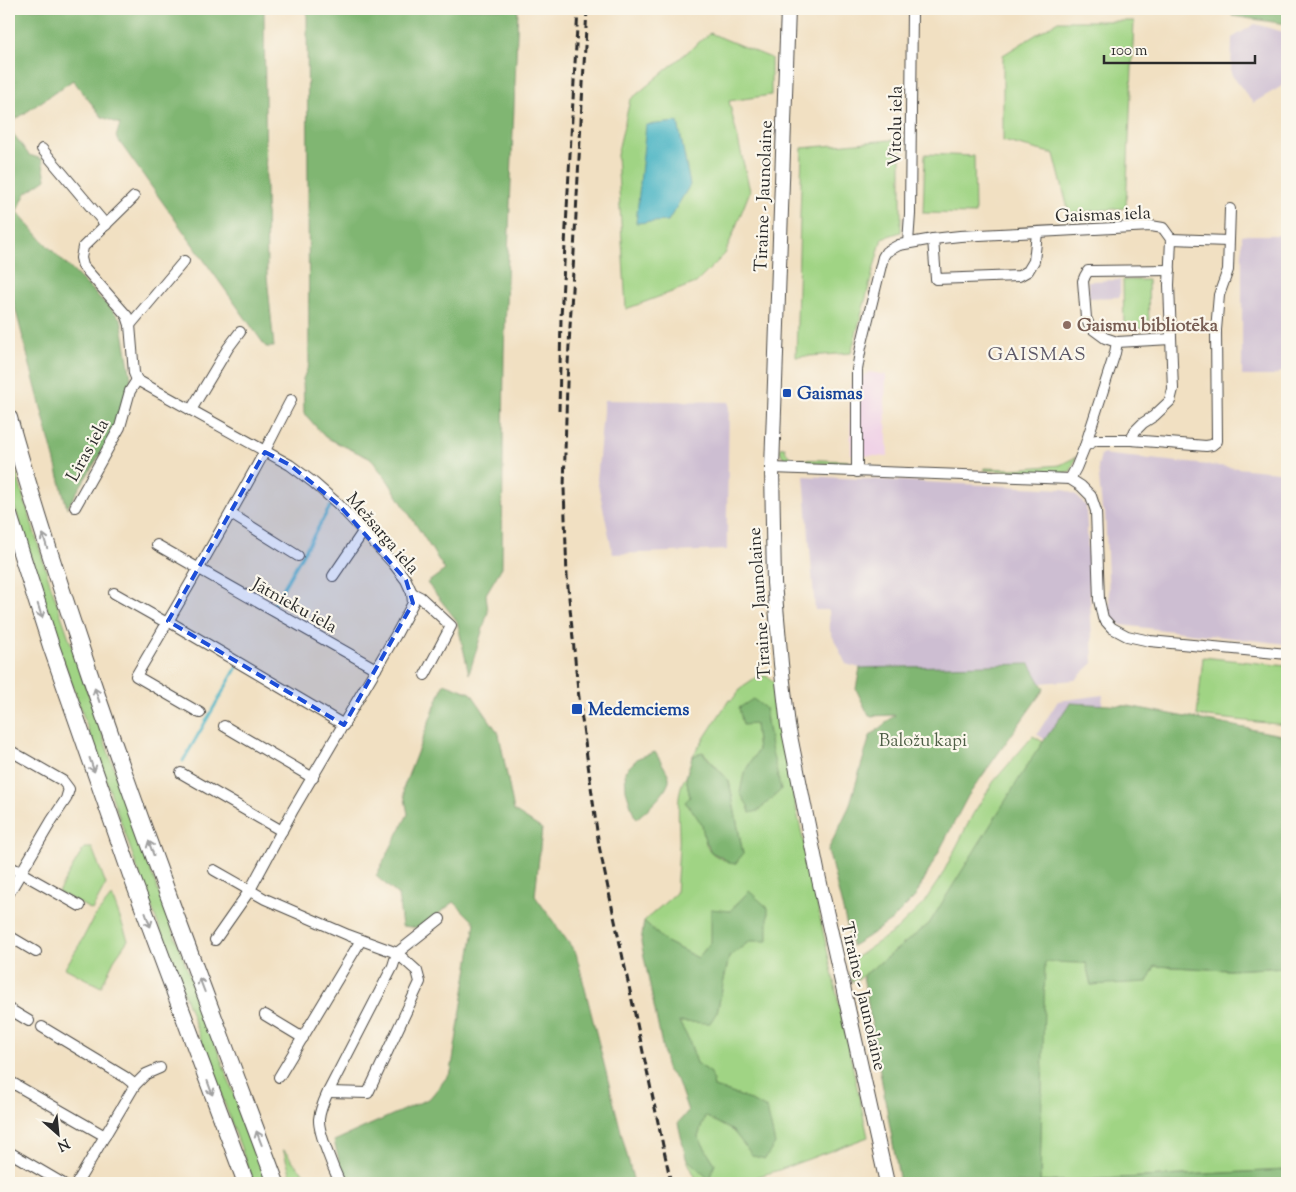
<svg xmlns="http://www.w3.org/2000/svg" width="1296" height="1192" font-family="'Sorts Mill Goudy',serif">
	<style>
		.built { fill: #efd0e6 }
		.industrial { fill: #cdbed2 }
		.green { fill: #a0d484; stroke: #668058; fill-rule: evenodd }
		.forest { fill: #80b672; stroke: #56704e }
		.water { fill: #45b2c3; stroke: #386e77 }
		.lines { fill: none; stroke-linecap: round; stroke-linejoin: round }
		.stream { stroke: #45b2c3; stroke-width: 3 }
		.minor-casing { stroke: #494642; stroke-width: 12 }
		.secondary-casing { stroke: #494642; stroke-width: 16 }
		.trunk-casing { stroke: #494642; stroke-width: 18 }
		.minor { stroke: #fff; stroke-width: 10 }
		.secondary { stroke: #fff; stroke-width: 14 }
		.trunk { stroke: #fff; stroke-width: 16 }
		.rail { stroke: #2b2b2b; stroke-width: 3; stroke-dasharray: 8 4; stroke-linecap: butt }
		.oneway { stroke: #a0a0a0 }
		.marked { fill: #1d4ed8; fill-opacity: 0.2; stroke: #1d4ed8; stroke-width: 4; stroke-dasharray: 10 6; stroke-linejoin: round }
		.education-dot { fill: #8d6e63; stroke: #fbf7ec; stroke-width: 2 }
		.transit-dot { fill: #1a4fb4; stroke: #fbf7ec; stroke-width: 2 }
		.labels { text-anchor: middle; stroke-width: 4.5; stroke-linejoin: round; paint-order: stroke }
		.street-label { font-size: 18px; fill: #2b2b2b; stroke: #fbf7ec }
		.education-label { font-size: 18px; font-weight: bold; fill: #785e54; stroke: #fbf7ec; text-anchor: start }
		.transit-label { font-size: 18px; font-weight: bold; fill: #164399; stroke: #fbf7ec; text-anchor: start }
		.park-label { font-size: 18px; fill: #4e5e46; stroke: #fbf7ec }
		.neighbourhood-label { font-size: 19px; letter-spacing: 1px; fill: #5d5867; stroke: #fbf7ec }
	</style>
	<rect width="100%" height="100%" fill="#fbf7ec"/>
	<filter id="ink" filterUnits="userSpaceOnUse"><feTurbulence type="fractalNoise" baseFrequency=".02" numOctaves="2"/><feDisplacementMap in="SourceGraphic" scale="10" xChannelSelector="R" yChannelSelector="G"/><feConvolveMatrix kernelMatrix="1 2 1 2 8 2 1 2 1" color-interpolation-filters="sRGB"/></filter>
	<filter id="wash" filterUnits="userSpaceOnUse"><feTurbulence type="fractalNoise" baseFrequency=".0096" numOctaves="4" result="noise"/><feDisplacementMap in="SourceGraphic" scale="20" xChannelSelector="R" yChannelSelector="G"/><feGaussianBlur stdDeviation="1.12" result="paint"/><feColorMatrix in="noise" values="0 0 0 0 0 0 0 0 0 0 0 0 0 0 0 0 0 1.4 0 .05"/><feComposite in="paint" operator="in"/></filter>
	<g filter="url(#wash)">
		<rect width="100%" height="100%" fill="#f1e0c2"/>
		<polygon class="built" points="869,372 886,375 885,401 888,457 851,454 850,386"/>
		<g class="industrial">
			<polygon points="1255,24 1287,33 1287,83 1253,103 1231,74 1232,38"/>
			<polygon points="1242,235 1287,235 1287,369 1273,376 1242,376"/>
			<polygon points="1120,280 1120,297 1089,298 1088,281"/>
			<polygon points="604,400 729,402 727,515 727,550 613,554 597,480"/>
			<polygon points="1101,454 1287,473 1287,644 1121,625 1110,617 1105,512 1102,509 1098,467"/>
			<polygon points="804,476 1063,489 1076,495 1086,506 1093,663 1075,680 1040,683 1030,664 860,668 846,664 830,631 829,610 815,610"/>
			<polygon points="1103,695 1101,714 1049,743 1037,734 1058,701"/>
		</g>
		<g class="green">
			<polygon points="1058,21 1134,21 1126,208 1069,213 1054,154 1003,141 1003,55"/>
			<polygon points="710,33 771,58 771,95 729,101 750,191 725,254 696,283 626,309 617,155 630,100"/>
			<polygon points="901,139 901,232 882,238 851,353 796,357 802,148"/>
			<polygon points="925,154 974,156 975,214 923,213"/>
			<polygon points="1123,280 1148,280 1149,328 1124,329"/>
			<path d="M785,447C786,454 789,457 795,459L848,461V462L843,464L792,463C784,460 781,456 780,448Z"/>
			<polygon points="9,449 49,580 131,818 267,1183 254,1183 138,870 63,659 9,489"/>
			<polygon points="1076,457 1071,471 1060,474 1015,472 1012,471 984,470 984,468 1012,469 1060,465"/>
			<polygon points="1203,657 1287,666 1287,725 1197,716"/>
			<path d="M758,676H766L772,680L776,686L792,789L868,1137L779,1170L736,1183H698L686,1158L709,1178L715,1164L698,1137L705,1116L733,1131L754,1156L766,1110L743,1097L714,1087L711,1073L697,1063L689,1040L679,1022L717,1012L729,957L750,941L768,908L711,942L698,958L666,942L644,921L676,893C677,878 678,862 679,846C680,828 674,791 686,777L690,797L685,802C691,809 699,817 702,825C705,834 704,846 711,852C714,856 724,859 729,863L743,854L729,781L703,752L692,757L729,700H732L743,686ZM765,708L771,747L750,813L744,773L758,750L755,724Z"/>
			<polygon points="1033,736 1043,742 929,924 863,976 852,982 850,974 851,961 896,930 923,904 942,875 973,814 994,781"/>
			<polygon points="84,848 92,848 106,884 92,910 58,892"/>
			<polygon points="112,896 128,940 114,960 101,987 65,968 81,942 93,919"/>
			<polygon points="1044,962 1086,963 1091,985 1155,966 1229,970 1287,967 1287,1170 1040,1182"/>
			<path d="M283,1149C289,1156 295,1165 302,1171C308,1177 318,1178 323,1183H293Z"/>
		</g>
		<g class="forest">
			<polygon points="9,9 264,9 267,276 274,347 266,347 116,137 120,124 102,117 73,80 9,124"/>
			<polygon points="307,9 518,9 504,353 502,567 486,594 488,612 469,674 457,621 427,583 445,570 388,481 371,459 325,437 304,413 303,379 309,364"/>
			<polygon points="1232,9 1287,9 1287,24 1232,16"/>
			<polygon points="9,128 29,155 42,159 46,179 26,193 17,211 41,239 121,319 131,378 115,430 67,508 9,284"/>
			<polygon points="1030,664 1044,689 968,796 915,897 892,920 867,937 852,946 828,850 849,807 870,736 895,715 869,716 856,689 860,668"/>
			<polygon points="444,683 471,693 499,734 514,811 542,829 535,896 576,953 634,1183 345,1183 334,1141 430,1098 451,1072 475,923 454,902 419,928 402,926 398,895 376,876 408,814 403,789"/>
			<polygon points="753,699 765,708 771,747 781,790 758,811 750,813 748,806 740,793 744,773 758,750 755,724 743,725 739,708"/>
			<polygon points="1070,703 1128,706 1287,736 1287,967 1229,970 1155,966 1147,982 1091,985 1086,963 1045,962 1040,1182 1287,1170 1287,1183 900,1183 863,976 929,924 1032,758"/>
			<path d="M655,752C658,757 668,772 669,777C671,790 647,810 637,818L634,815L626,790L625,771L638,758Z"/>
			<polygon points="702,752 729,781 743,854 735,864 729,863 723,858 711,852 704,837 702,825 693,811 685,802 690,797 686,777 692,757"/>
			<polygon points="749,891 768,908 768,941 750,941 729,957 717,1012 710,1023 679,1022 689,1040 697,1063 711,1073 714,1087 743,1097 767,1109 775,1144 765,1159 753,1156 733,1131 705,1116 698,1137 715,1164 709,1179 686,1158 678,1123 688,1111 678,1082 667,1070 641,942 644,921 666,942 698,958 711,942 711,909 730,911"/>
		</g>
		<polygon class="water" points="678,122 690,185 668,221 636,223 646,125"/>
		<g class="lines">
			<g class="stream">
				<polyline points="273,606 330,507"/>
				<polyline points="183,761 237,667"/>
			</g>
		</g>
	</g>
	<g filter="url(#ink)">
		<g class="lines">
			<g class="minor-casing">
				<g id="minor">
					<polyline points="42,149 106,225"/>
					<polyline points="134,197 83,247 81,258 83,266 127,316 130,325 134,373 137,380 290,465 314,483 338,504 393,563 406,580 412,593 413,603 397,633 293,810 250,890 215,940"/>
					<polyline points="933,239 936,279 1019,276 1028,271 1034,261 1037,233"/>
					<polyline points="1171,239 1228,241"/>
					<polyline points="908,243 910,214 912,9"/>
					<polyline points="1170,270 1088,271 1085,276 1083,281 1086,318 1090,327 1105,338 1117,342 1171,339"/>
					<polyline points="130,325 184,261"/>
					<polyline points="191,410 228,348 240,332"/>
					<polyline points="1131,440 1135,431 1143,423 1154,416 1170,401 1173,389 1169,285 1171,239"/>
					<polyline points="1085,446 1096,440 1131,440 1206,446 1212,445 1217,441 1216,330 1219,295 1228,270 1230,209"/>
					<polyline points="772,468 1070,479 1081,486 1091,496 1096,511 1099,600 1103,618 1112,628 1127,636 1150,641 1287,654"/>
					<polyline points="857,472 857,370 861,347 883,257 886,252 899,245 933,239 960,236 1151,226 1163,228 1171,239"/>
					<polyline points="1070,479 1076,468 1085,446 1115,353 1117,342"/>
					<polyline points="75,507 120,427 130,391 137,380"/>
					<polyline points="231,514 298,556"/>
					<polyline points="157,545 376,669"/>
					<polyline points="333,576 363,532"/>
					<polyline points="114,593 167,623"/>
					<polyline points="412,593 420,597 451,626 425,675"/>
					<polyline points="168,621 344,725"/>
					<path d="M200,713L136,676C176,608 216,540 254,471C267,448 278,424 291,400"/>
					<polyline points="224,726 313,778"/>
					<polyline points="9,750 63,781 69,789 66,799 52,820 9,893"/>
					<polyline points="181,773 282,831"/>
					<polyline points="9,866 80,906"/>
					<polyline points="214,870 265,899 348,935 397,953 417,971 420,982 368,1093 328,1092"/>
					<polyline points="9,936 36,952"/>
					<polyline points="9,1009 29,1021"/>
					<polyline points="265,1015 303,1038"/>
					<polyline points="42,1027 125,1077 135,1085"/>
					<polyline points="279,1077 361,940"/>
					<polyline points="9,1081 105,1136"/>
					<polyline points="9,1152 62,1183"/>
					<polyline points="77,1183 135,1085 146,1074 160,1068"/>
					<path d="M340,1183C334,1170 318,1132 319,1119C320,1109 324,1101 328,1092L393,966L397,953L440,919"/>
				</g>
			</g>
			<g class="secondary-casing">
				<polyline id="secondary" points="788,9 772,468 774,583 781,664 788,726 818,875 887,1183"/>
			</g>
			<g class="trunk-casing">
				<g id="trunk">
					<path d="M9,418C33,505 62,592 91,678C149,848 213,1015 276,1183"/>
					<polyline points="9,515 51,646 131,875 246,1183"/>
				</g>
			</g>
			<use href="#minor" class="minor"/>
			<use href="#secondary" class="secondary"/>
			<use href="#trunk" class="trunk"/>
			<g class="rail">
				<polyline points="587,9 567,383 564,488 567,577 578,690 599,846 671,1183"/>
				<polyline points="559,411 561,318 578,9"/>
			</g>
		</g>
		<defs><path id="oneway-shaft" d="M-6 0H5M1.5-3L5.5 0L1.5 3" fill="none" stroke-width="1.6" stroke-linecap="round" stroke-linejoin="round" transform="scale(1.25)"/></defs>
		<g class="oneway">
			<use href="#oneway-shaft" transform="translate(45 541) rotate(-107)"/>
			<use href="#oneway-shaft" transform="translate(40 611) rotate(72)"/>
			<use href="#oneway-shaft" transform="translate(97 695) rotate(-109)"/>
			<use href="#oneway-shaft" transform="translate(92 765) rotate(71)"/>
			<use href="#oneway-shaft" transform="translate(151 848) rotate(-110)"/>
			<use href="#oneway-shaft" transform="translate(148 920) rotate(70)"/>
			<use href="#oneway-shaft" transform="translate(202 985) rotate(-111)"/>
			<use href="#oneway-shaft" transform="translate(210 1088) rotate(70)"/>
			<use href="#oneway-shaft" transform="translate(259 1138) rotate(-111)"/>
		</g>
	</g>
	<path class="marked" d="M265,452L290,465L338,504L406,580L413,603L344,725L168,621Z"/>
	<circle class="education-dot" cx="1067" cy="325" r="5"/>
	<g class="transit-dot">
		<rect x="782" y="388" width="10" height="10" rx="2.5"/>
		<rect x="571" y="703" width="12" height="12" rx="2.5"/>
	</g>
	<g class="labels">
		<g class="street-label">
			<text transform="translate(895 126) rotate(-89)" y="6">Vītolu iela</text>
			<text transform="translate(763 196) rotate(-88)" y="6">Tīraine - Jaunolaine</text>
			<text transform="translate(1103 214) rotate(-2)" y="6">Gaismas iela</text>
			<text transform="translate(87 450) rotate(-61)" y="6">Liras iela</text>
			<text transform="translate(383 533) rotate(49)" y="6">Mežsarga iela</text>
			<text transform="translate(759 603) rotate(-94)" y="6">Tīraine - Jaunolaine</text>
			<text transform="translate(295 605) rotate(29)" y="6">Jātnieku iela</text>
			<text transform="translate(864 996) rotate(77)" y="6">Tīraine - Jaunolaine</text>
		</g>
		<g class="education-label">
			<text x="1077" y="331">Gaismu bibliotēka</text>
		</g>
		<g class="transit-label">
			<text x="797" y="399">Gaismas</text>
			<text x="588" y="715">Medemciems</text>
		</g>
		<g class="park-label">
			<text x="923" y="746">Baložu kapi</text>
		</g>
		<g class="neighbourhood-label">
			<text x="1037" y="360">GAISMAS</text>
		</g>
	</g>
	<rect width="1296" height="1192" fill="none" stroke="#fbf7ec" stroke-width="30"/>
	<g transform="translate(58 1134) rotate(153)" stroke="#fbf7ec" stroke-width="4" paint-order="stroke">
	<path d="M0-4L9 19L0 12L-9 19Z" fill="#2b2b2b"/>
	<text y="-8" font-size="14" font-weight="bold" text-anchor="middle" fill="#2b2b2b">N</text>
	</g>
	<path d="M1104 55v8h151v-8" fill="none" stroke="#2b2b2b" stroke-width="2.5"/>
	<text x="1111" y="55" font-size="15" fill="#2b2b2b" stroke="#fbf7ec" stroke-width="4" paint-order="stroke">100 m</text>
</svg>
